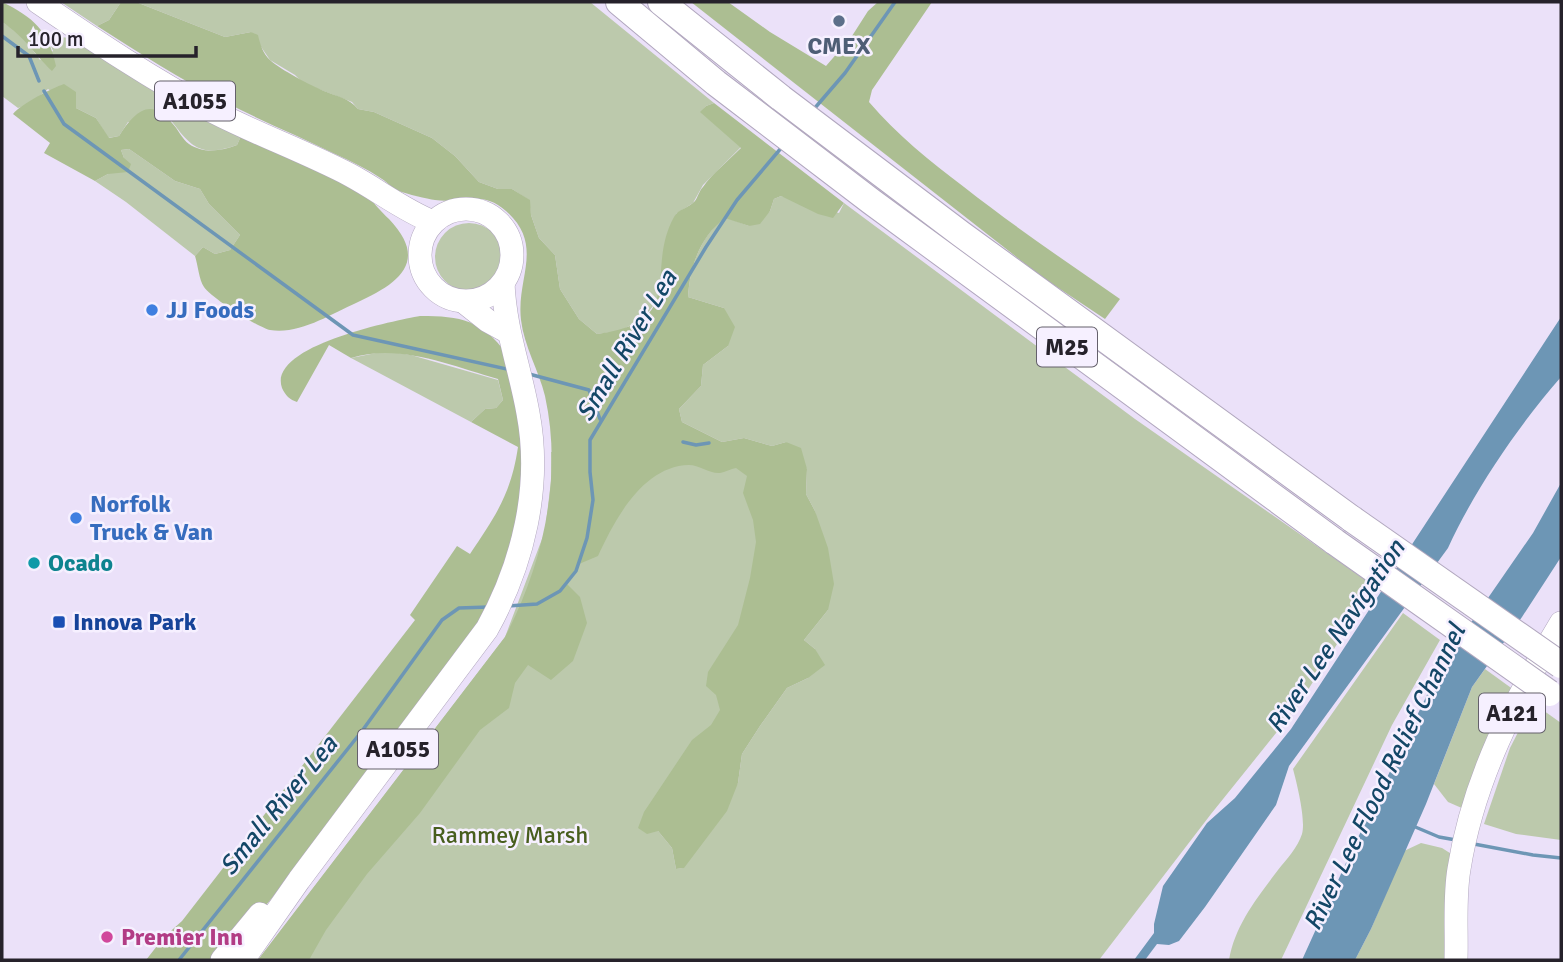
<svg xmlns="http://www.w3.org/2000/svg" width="1563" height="962" font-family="Signika,sans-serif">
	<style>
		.green { fill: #bcc9ac }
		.forest { fill: #acbe92 }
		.water { fill: #6d96b5 }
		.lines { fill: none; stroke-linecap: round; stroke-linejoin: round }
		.stream { stroke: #6d96b5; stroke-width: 3.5 }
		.primary-casing { stroke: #b1a7be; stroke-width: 24 }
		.highway-casing { stroke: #b1a7be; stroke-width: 28 }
		.primary { stroke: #fff; stroke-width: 23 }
		.highway { stroke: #fff; stroke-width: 26 }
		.highway-bridge-casing { stroke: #b1a7be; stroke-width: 28; stroke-linecap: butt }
		.highway-bridge { stroke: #fff; stroke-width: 26 }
		.service-dot { fill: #5c6f8a; stroke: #f6f0ff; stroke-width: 2.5 }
		.shop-dot { fill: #3f7fe0; stroke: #f6f0ff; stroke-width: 2.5 }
		.culture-dot { fill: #0f9aa8; stroke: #f6f0ff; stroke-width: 2.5 }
		.transit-dot { fill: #1a4fb4; stroke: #f6f0ff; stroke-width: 2.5 }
		.hotel-dot { fill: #d1479c; stroke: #f6f0ff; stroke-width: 2.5 }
		.labels { text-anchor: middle; stroke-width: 5; stroke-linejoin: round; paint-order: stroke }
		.shield { fill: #f6f0ff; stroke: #64606b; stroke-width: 2 }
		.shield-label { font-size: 23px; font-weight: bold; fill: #26222b }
		.service-label { font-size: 24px; font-weight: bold; fill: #4e5e75; stroke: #f6f0ff }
		.shop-label { font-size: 24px; font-weight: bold; fill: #366cbe; stroke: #f6f0ff; text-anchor: start }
		.culture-label { font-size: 24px; font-weight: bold; fill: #0d838f; stroke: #f6f0ff; text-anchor: start }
		.transit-label { font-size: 24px; font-weight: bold; fill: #164399; stroke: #f6f0ff; text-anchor: start }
		.park-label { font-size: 24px; fill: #485e1e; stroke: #f6f0ff }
		.hotel-label { font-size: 24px; font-weight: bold; fill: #b23c85; stroke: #f6f0ff; text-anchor: start }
		.water-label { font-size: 26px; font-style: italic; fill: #144767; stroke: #f6f0ff }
	</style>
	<rect width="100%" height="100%" fill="#ebe1f9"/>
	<g class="green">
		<polygon points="61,2 121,2 109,20 97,26"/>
		<polygon points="136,2 590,2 714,103 706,106 701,112 741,147 703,185 693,203 676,214 662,274 659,298 644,318 620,331 597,334 579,319 560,289 555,255 539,238 531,215 529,200 512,189 498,189 479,182 455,156 432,138 374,112 358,109 352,102 303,83 295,75 270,60 251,32 225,37"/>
		<path d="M2,22L20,33L40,60L53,51L45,32L55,37L76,38L241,136L237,145C200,158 191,147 170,119L128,122L119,136L108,138L96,118L76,108L48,89L30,104L18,108L2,96Z"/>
		<polygon points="129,149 175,181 200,189 209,204 240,235 230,250 215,254 203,247 195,256 126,202 95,181 108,174 124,158 121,150"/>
		<path d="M781,196L839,213L844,203L1135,419L1374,586L1297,707L1211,814L1099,960H258L505,637L545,531L551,481V452L661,440L794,479L721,718L658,831L672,848L676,869L683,868L738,783L742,754L760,726L787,688L808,678L815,649L804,640L828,610L815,511L806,494L807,469L786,442L772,446L744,438L722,442L682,422L679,409L701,386L703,365L728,346L724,308L688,297C690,266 700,237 725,217L749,226L770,211L774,199Z"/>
		<circle cx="469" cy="257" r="34"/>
		<polygon points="386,351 411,355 498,380 503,400 496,408 485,409 471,422 351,358"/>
		<path d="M1403,613L1440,640L1392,725L1281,960H1229C1235,925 1257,898 1278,870C1286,860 1298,847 1302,834C1306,820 1297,784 1293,769Z"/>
		<polygon points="1485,669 1514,690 1464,809 1448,802 1434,784 1472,687"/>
		<polygon points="1533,703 1561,723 1561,840 1516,834 1484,824 1510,748"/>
		<polygon points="1421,843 1442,848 1453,855 1451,960 1355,960 1371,929 1404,851"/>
	</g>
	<g class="forest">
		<path d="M2,2C33,17 49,31 56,66L52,71C33,53 25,37 2,22Z"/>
		<path d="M121,2H136L225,37L251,32L258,35C260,44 263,54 270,60C281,70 310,85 324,91C336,96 349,98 358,109L374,112L432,138L455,156L479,182L498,189H512L530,200L531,215L539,238L555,255L560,289L579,319L597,334C689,322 644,271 674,217C678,209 689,208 695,201C698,197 699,191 703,187C712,174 729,160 741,148L700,112L706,106L714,103L844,203L833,218L818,214L781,196L774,199L770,211L760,224L749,226L725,218C700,237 690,266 688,297L724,308L735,327L728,346L703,365L701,386L679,409L682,422L722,442L744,438L772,446L786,442L801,448L807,469L806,494L815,511L828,548L834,584L828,610L804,640L815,649L825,665L808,678L787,688L760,726L742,754L738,783L727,811L684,868L676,869L672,848L658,831L647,834L638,828L644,812L692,740L711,725L720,710L716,695L706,686L708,672L738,625L750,578L756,542L753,520L743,493L747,476L736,468C731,469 725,472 720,473C710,474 699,465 689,465C643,466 615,519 598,556L579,564L566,583L580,597L587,623L573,661L551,680L528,665L515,683L509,708L480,730L420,813L367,874L326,930L309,960H258L505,637C543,564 563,478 545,396C539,371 524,346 521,320C516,277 545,246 506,211C482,189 462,204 435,200C427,199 407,194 399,191C393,189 388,183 382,179C367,169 351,161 335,154C299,136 261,121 225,102C180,79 139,53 97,26L109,20Z"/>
		<path d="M691,2H728L770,32L826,66L852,36L868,11L878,2H932L872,90L869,102C897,135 930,161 964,187C1015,227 1068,263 1120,299L1105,319L1042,277Z"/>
		<path d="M64,84L76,92V108L96,118L109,138L119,136C133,114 150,95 172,123C178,129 182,139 189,144C204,154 221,151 237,145L241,136C282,154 330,168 366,196C374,202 381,212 389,219C430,262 398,284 356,303C331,314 299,335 270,330C259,328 210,297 204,287C199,280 198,265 195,256L203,247L215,254L230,250L240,235L209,204L200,189L175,181L129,149L121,150L124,158L131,164L128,172L108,174L95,181L44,153L50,143L13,114C21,104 52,88 64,84Z"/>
		<path d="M420,316C462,316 481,320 507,354L527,460L523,511L495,595L458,656L272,898L224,954L218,960H146L164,937L182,921L415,620L410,615L457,546L470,554C496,515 511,494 518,447L471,422L485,409L496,408L503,400L498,379C451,366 400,343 351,358L329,345L297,402C290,400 285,395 282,388C267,346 393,321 420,316Z"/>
	</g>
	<g class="water">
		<path d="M1561,317V377C1519,425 1475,489 1448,548L1289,766L1276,805L1205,907L1179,941L1169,945L1157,944L1145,960H1134L1154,933V924L1163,886L1207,823L1235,798L1291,729Z"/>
		<polygon points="1561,483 1561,557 1522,617 1472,687 1426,804 1371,929 1355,960 1302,960 1350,854 1441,666 1533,533"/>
	</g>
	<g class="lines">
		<g class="stream">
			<polyline points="2,36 29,56 39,81"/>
			<polyline points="44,91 64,124 353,335 511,370"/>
			<polyline points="814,109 845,73 895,2"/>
			<polyline points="529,374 589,390 600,419"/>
			<polyline points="683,442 696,445 709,443"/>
			<polyline points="507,606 537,604 560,591 576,571 587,538 593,500 590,472 590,440 706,247 737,200 782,147"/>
			<polyline points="1413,826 1439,837 1456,840"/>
			<polyline points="1474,844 1533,855 1561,858"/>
			<polyline points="179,960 362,731 442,620 459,608 489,607"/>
		</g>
		<g class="primary-casing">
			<g id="primary">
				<path d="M38,2C95,41 153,80 214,112C259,135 306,152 350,175C378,190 403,210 433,222"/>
				<circle cx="466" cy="255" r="46"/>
				<polyline points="464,302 488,321 508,332"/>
				<polyline points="222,960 260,914"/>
				<path d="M243,960L299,880L487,629C523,564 542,487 528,413C520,368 505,330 503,283"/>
				<path d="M1456,960C1457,931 1454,898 1459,869C1473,780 1515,699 1561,623"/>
			</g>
		</g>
		<g class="highway-casing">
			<g id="highway">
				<polyline points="619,2 716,83 872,202 1335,542"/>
				<polyline points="661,2 781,98 961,234 1352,519"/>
			</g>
		</g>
		<use href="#primary" class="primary"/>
		<use href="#highway" class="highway"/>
		<g class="highway-bridge-casing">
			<g id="highway-bridge">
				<polyline points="1352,519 1561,665"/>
				<polyline points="1335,542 1549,693"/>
			</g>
		</g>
		<use href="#highway-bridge" class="highway-bridge"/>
	</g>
	<circle class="service-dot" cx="839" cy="21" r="7"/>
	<g class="shop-dot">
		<circle cx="152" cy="310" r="7"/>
		<circle cx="76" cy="518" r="7"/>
	</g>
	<circle class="culture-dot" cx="34" cy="563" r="7"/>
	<rect class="transit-dot" x="52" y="615" width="14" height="14" rx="3.5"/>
	<circle class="hotel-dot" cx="107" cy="937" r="7"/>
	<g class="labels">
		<g class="shield">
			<rect x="155" y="81.5" width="80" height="39" rx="5"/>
			<rect x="1037" y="327.5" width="60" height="39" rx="5"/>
			<rect x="1479" y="693.5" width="66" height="39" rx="5"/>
			<rect x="358" y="729.5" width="80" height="39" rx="5"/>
		</g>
		<g class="shield-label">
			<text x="195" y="109">A1055</text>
			<text x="1067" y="355">M25</text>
			<text x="1512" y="721">A121</text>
			<text x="398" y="757">A1055</text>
		</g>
		<g class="service-label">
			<text x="839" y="54">CMEX</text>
		</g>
		<g class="shop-label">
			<text x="166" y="318">JJ Foods</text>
			<text x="90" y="512">Norfolk<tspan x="90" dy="28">Truck &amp; Van</tspan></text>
		</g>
		<g class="culture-label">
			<text x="48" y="571">Ocado</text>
		</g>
		<g class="transit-label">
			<text x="73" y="630">Innova Park</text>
		</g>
		<g class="park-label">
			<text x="510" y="843">Rammey Marsh</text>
		</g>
		<g class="hotel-label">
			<text x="121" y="945">Premier Inn</text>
		</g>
		<g class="water-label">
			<text transform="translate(626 345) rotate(-59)" y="9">Small River Lea</text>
			<text transform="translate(1335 636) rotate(-56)" y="9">River Lee Navigation</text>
			<text transform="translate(1384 777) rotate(-64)" y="9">River Lee Flood Relief Channel</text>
			<text transform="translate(278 805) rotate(-51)" y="9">Small River Lea</text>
		</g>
	</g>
	<rect width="1563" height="962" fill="none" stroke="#26222b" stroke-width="7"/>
	<path d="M18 46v10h178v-10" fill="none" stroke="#26222b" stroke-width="3.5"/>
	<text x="28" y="46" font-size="21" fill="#26222b" stroke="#f6f0ff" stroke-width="5" paint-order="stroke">100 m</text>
</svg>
